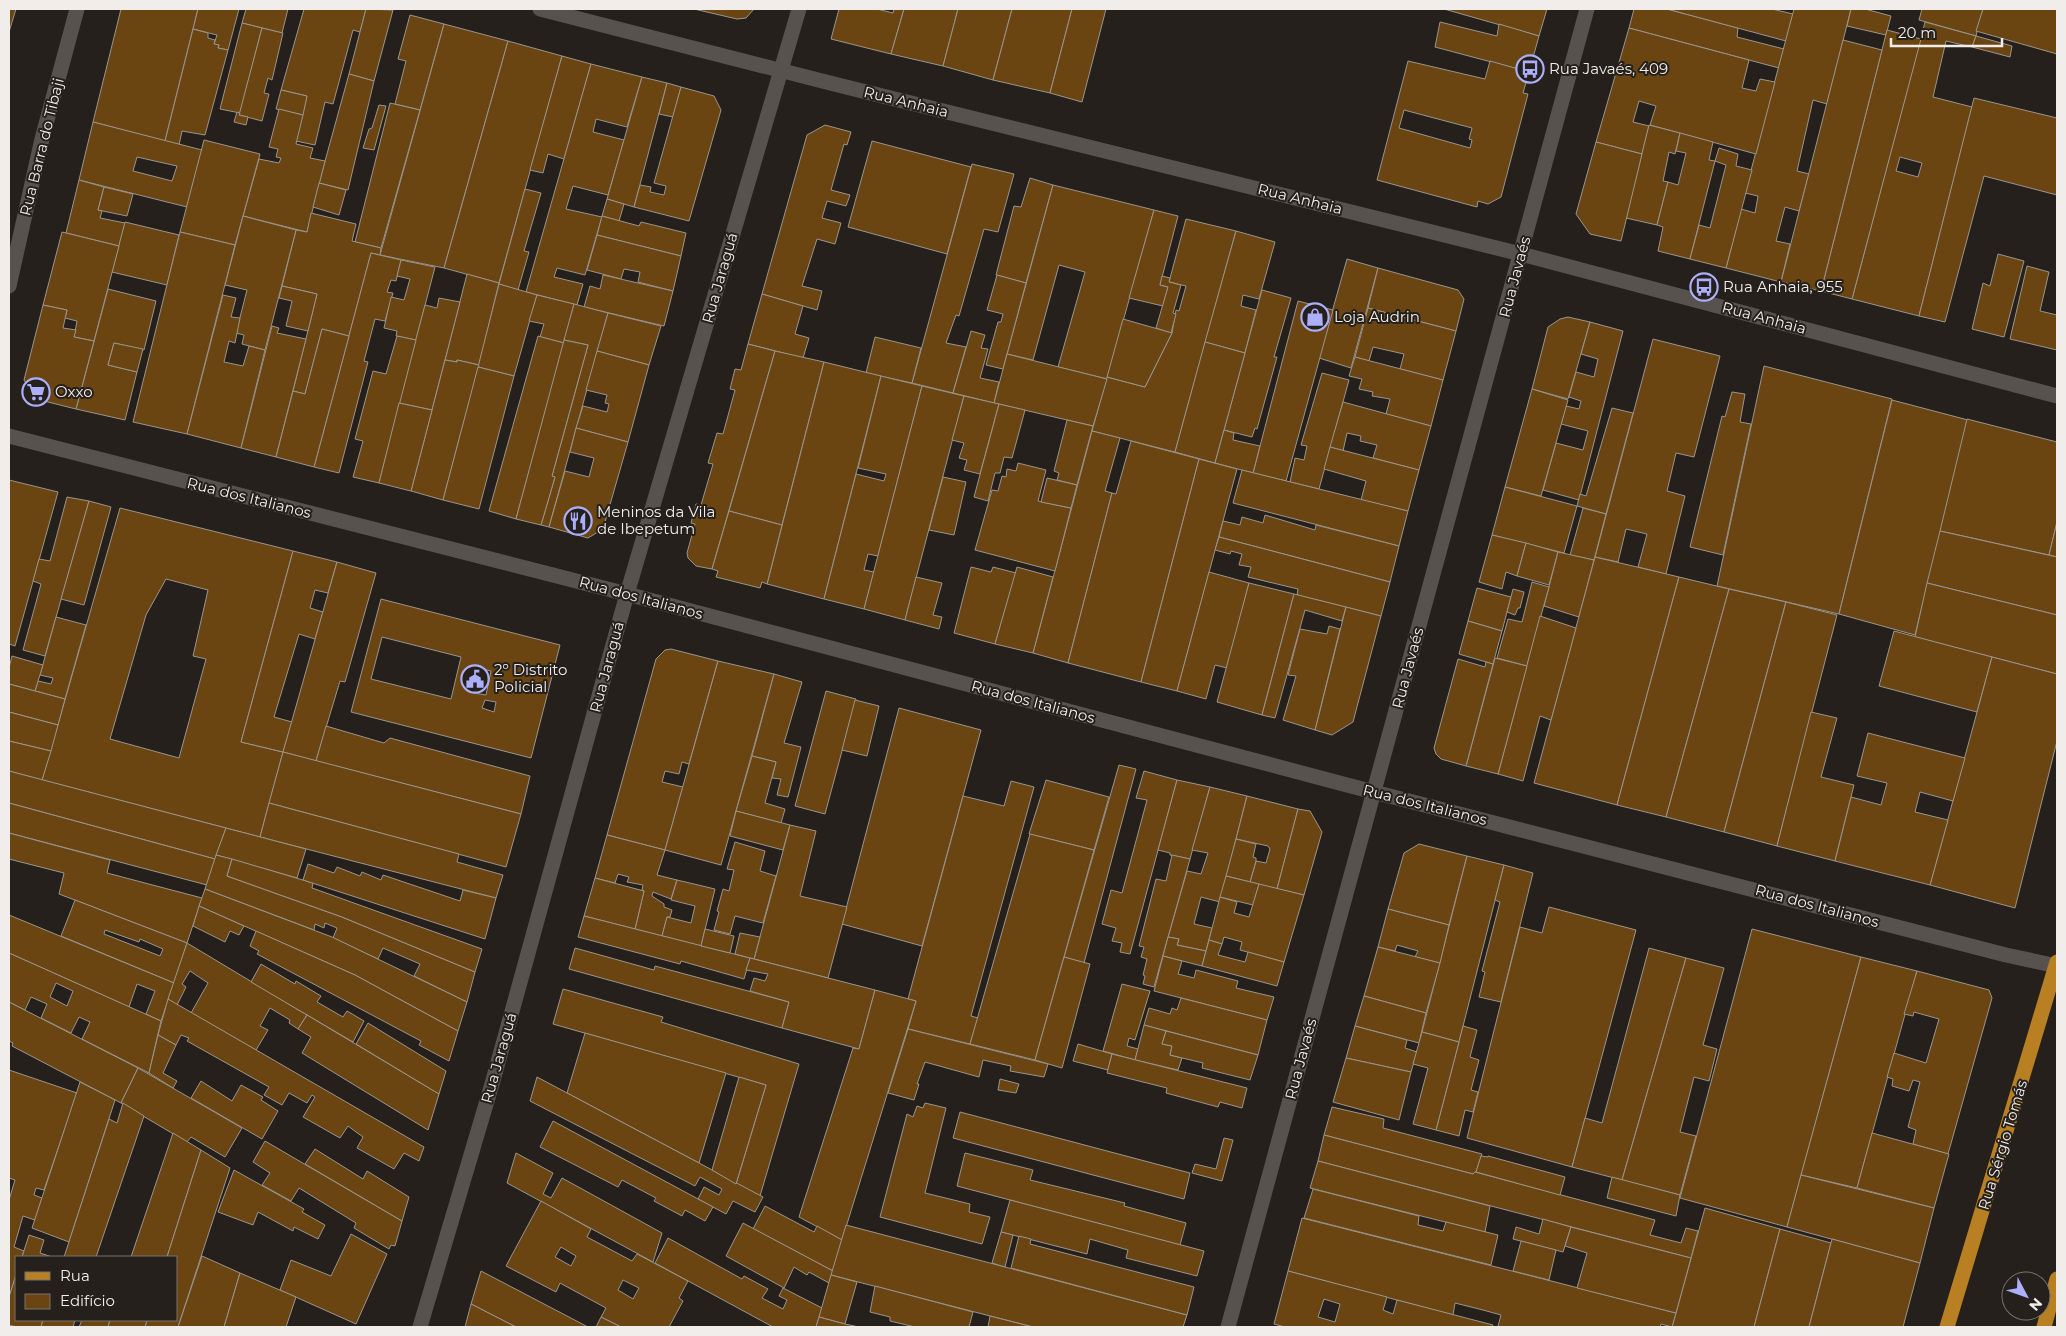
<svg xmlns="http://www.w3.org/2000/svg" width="2066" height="1336" font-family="Montserrat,sans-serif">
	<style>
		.building { fill: #6a4511; stroke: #9a958f; fill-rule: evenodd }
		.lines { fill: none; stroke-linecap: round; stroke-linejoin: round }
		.minor { stroke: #57524d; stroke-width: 15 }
		.major { stroke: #b88022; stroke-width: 15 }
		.labels { text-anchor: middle; stroke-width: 4; stroke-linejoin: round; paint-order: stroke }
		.poi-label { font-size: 15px; fill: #f0edea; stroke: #25201c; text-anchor: start }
		.street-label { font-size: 15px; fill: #f0edea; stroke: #25201c }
	</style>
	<rect width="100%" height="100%" fill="#25201c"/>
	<g class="building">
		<polygon points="9,9 16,9 9,32"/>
		<polygon points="121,9 198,9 165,141 93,122"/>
		<polygon points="198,9 239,9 228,50 218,48 219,45 214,44 217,35 193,29"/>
		<polygon points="246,9 288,9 282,33 242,23"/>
		<polygon points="304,9 366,9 360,32 353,30 333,104 325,102 315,145 296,141 307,96 281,90"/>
		<polygon points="366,9 393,10 374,81 349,74"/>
		<polygon points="694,9 754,9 746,18 737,19"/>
		<polygon points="839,9 877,9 893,13 894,9 904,9 891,54 831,39"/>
		<polygon points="904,9 958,9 943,66 891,54"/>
		<polygon points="958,9 1012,9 993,80 943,66"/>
		<polygon points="1012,9 1072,9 1050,93 993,80"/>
		<polygon points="1072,9 1106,9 1082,102 1050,93"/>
		<polygon points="1444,9 1547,9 1539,36"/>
		<polygon points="1634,9 1667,9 1738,28 1737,37 1784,49 1779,68 1629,28"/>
		<polygon points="1667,9 1772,9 1793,14 1786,41"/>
		<polygon points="1794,9 1851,9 1827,104 1813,100 1797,171 1809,174 1799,211 1785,207 1776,241 1790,244 1781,282 1726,268 1741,209 1755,213 1758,196 1745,193"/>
		<polygon points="1851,9 1865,9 1891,16 1886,35 1847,26"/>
		<polygon points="1922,9 1983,9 1976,36 1919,20"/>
		<polygon points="1983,9 2057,9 2057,54 1976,31"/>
		<polygon points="410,15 444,24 420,110 395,104 406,61 398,59"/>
		<polygon points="1440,22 1497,36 1499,24 1539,36 1529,72 1435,47"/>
		<path d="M1925,22L1976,36L1972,47L1946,41L1933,97L1972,107L1919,316L1852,299ZM1900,157L1922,163L1918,177L1896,171Z"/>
		<polygon points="242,23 262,28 240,113 220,109"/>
		<polygon points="444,24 508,41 444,268 380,255"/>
		<polygon points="262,28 283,33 272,80 268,78 264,93 269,94 262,121 239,115"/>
		<polygon points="1629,28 1749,60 1742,88 1756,91 1760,79 1775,82 1756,154 1650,125 1656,106 1639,101 1633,122 1649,126 1642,154 1596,142"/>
		<polygon points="193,29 208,33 208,38 215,40 214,44 219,45 218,48 228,50 205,135 182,131 179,145 165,141"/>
		<polygon points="1887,30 1921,39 1852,299 1821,291"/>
		<polygon points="1976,36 2012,46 2010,57 1972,47"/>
		<polygon points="1843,40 1882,50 1821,291 1781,282"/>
		<polygon points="508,41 562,56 499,283 444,268"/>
		<polygon points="562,56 591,64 564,159 548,154 543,173 530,170"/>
		<path d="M1408,61L1485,79L1490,61L1529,72L1523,93L1528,94L1501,197L1488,204L1478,201L1477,207L1377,180ZM1404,110L1472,128L1469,139L1472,140L1470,148L1399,128Z"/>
		<polygon points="591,64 642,77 627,127 596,119 593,132 624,140 608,195 573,186 566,209 602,217 585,275 557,268 554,277 583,284 577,305 526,292"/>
		<polygon points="349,74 374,81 348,190 319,183"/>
		<polygon points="642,77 667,83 634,207 607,199"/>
		<polygon points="667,83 681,87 673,117 659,114"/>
		<polygon points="681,87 714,96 721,110 689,221 634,207 640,185 651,187 650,192 664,195 666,186 654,183"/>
		<polygon points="281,90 307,96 303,115 276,109"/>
		<polygon points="1974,98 2057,118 2057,195 1984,176 1945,322 1919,316"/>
		<polygon points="390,103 420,110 381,248 355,242"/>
		<polygon points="379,105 386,106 374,150 363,148 369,129 372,128"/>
		<polygon points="279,109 303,115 296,144 313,148 310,158 325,161 307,232 243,216 259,159 279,163 281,158 276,157 278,149 269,147"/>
		<polygon points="237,112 240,113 239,115 248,117 246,125 234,122"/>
		<path d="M93,122L202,150L187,207L79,180ZM137,157L177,166L172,181L133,171Z"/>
		<polygon points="825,125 851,132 847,145 844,144 831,190 850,195 846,206 827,201 822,218 841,223 835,244 817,239 802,286 822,291 817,310 762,294 807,135"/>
		<polygon points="1649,125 1680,133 1675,154 1669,152 1663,181 1668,182 1657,225 1626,218"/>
		<polygon points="1680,133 1713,142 1709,160 1715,161 1690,259 1658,251 1663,227 1657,225 1668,182 1678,185 1686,153 1676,151"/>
		<polygon points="204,140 260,154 235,245 180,232"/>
		<polygon points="872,141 971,167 947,254 848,227"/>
		<polygon points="1596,142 1642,154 1621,241 1590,234 1576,214"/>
		<polygon points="1719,148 1738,154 1736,166 1752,170 1726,268 1690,259 1699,225 1710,228 1726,165 1715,161"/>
		<polygon points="972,164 1014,174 998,232 984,229 959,316 956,315 946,343 966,347 953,393 912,383"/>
		<polygon points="1030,178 1053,185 1026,283 996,275 1014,206 1021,207"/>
		<polygon points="79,180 104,187 98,210 102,211 100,218 125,223 119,246 66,233"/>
		<polygon points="319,183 346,190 339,215 313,207"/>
		<polygon points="1053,185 1154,210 1107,379 1058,367 1085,272 1059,265 1033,360 1007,354"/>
		<polygon points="104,187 133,194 127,216 98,210"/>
		<polygon points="525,189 541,193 524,251 529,252 518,290 499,284"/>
		<polygon points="607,199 624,204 619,221 602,216"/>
		<polygon points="1154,210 1178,216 1160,285 1168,287 1163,306 1129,298"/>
		<polygon points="311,213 356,224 352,241 381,248 380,255 371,253 349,336 322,329 305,394 293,391 317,294 282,286 296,230 307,232"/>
		<polygon points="243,216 296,230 265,350 242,344 244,335 236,333 247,290 225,285"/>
		<polygon points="602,216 639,226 641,222 686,233 681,256 597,235"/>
		<polygon points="1186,219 1236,231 1175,452 1092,431 1107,377 1145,387 1172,333 1176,310 1179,311 1186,286 1169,282"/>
		<polygon points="125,222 179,235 167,285 112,272"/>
		<polygon points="1236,231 1275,242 1259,299 1243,295 1241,306 1256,310 1245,353 1205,342"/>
		<polygon points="62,232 119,246 94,341 74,337 77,321 65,318 67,310 43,305"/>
		<polygon points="180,232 235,245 187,434 133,422"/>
		<polygon points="597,235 681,256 673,291 638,282 640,272 624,269 621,279 587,270"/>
		<polygon points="371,253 401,260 396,281 391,280 387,292 393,293 385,321 375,319 364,361 368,362 339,473 314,467"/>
		<polygon points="1998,254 2024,261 2004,337 1972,329 1983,283 1990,286"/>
		<polygon points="1347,259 1378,268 1351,368 1319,358"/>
		<polygon points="401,260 435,267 416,340 396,336 397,331 384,328 391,297 404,300 410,279 397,276"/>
		<polygon points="2027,266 2049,272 2040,311 2057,315 2057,350 2010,339"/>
		<polygon points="1378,268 1458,290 1464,299 1456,331 1368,308"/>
		<polygon points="467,274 499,283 479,365 457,360 457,362 445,360"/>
		<polygon points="603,275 673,291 664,326 584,307 590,286 600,289"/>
		<polygon points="997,275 1026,283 1003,369 986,365 998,322 1001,322 1003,314 987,310"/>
		<polygon points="1162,276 1170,278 1169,282 1181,285 1173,313 1176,314 1171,333 1156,328 1168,287 1160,285"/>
		<polygon points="499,284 537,295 514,376 478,367"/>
		<polygon points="282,286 317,294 308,331 286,326 292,301 279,298"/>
		<polygon points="108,289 156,301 144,350 114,343 108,365 137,372 125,420 76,409"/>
		<polygon points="1262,290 1291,298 1274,357 1277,357 1257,429 1255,428 1252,437 1224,430"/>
		<polygon points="762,294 803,306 795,334 809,338 803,358 748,344"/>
		<polygon points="223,295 236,298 231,317 240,318 235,343 229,341 224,362 243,366 249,346 265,350 241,448 187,434"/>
		<polygon points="537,295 574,304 564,343 540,337 544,324 529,321"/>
		<polygon points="439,298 460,302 432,410 399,403 425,305 437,308"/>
		<polygon points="1298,301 1333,310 1286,481 1253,473"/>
		<polygon points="574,304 608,313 549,527 541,525 555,477 552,476 588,345 564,340"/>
		<polygon points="43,305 67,310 63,328 76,330 74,337 94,341 76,409 36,399 24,380"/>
		<polygon points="1368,308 1456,331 1443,380 1400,369 1404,354 1373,347 1369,361 1355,357"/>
		<polygon points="608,313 661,326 649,365 597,351"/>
		<polygon points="1568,317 1590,322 1568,399 1532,389 1548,327 1560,319"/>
		<polygon points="1123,319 1172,333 1145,387 1107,377"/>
		<polygon points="1590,322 1623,331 1579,500 1543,490 1556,443 1583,450 1588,431 1561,424 1566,406 1579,409 1581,401 1569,397 1576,372 1594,377 1598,359 1581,354"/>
		<polygon points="272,326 279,328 277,333 306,339 276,457 241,448"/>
		<polygon points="322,329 349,336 314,467 276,457 293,391 305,394"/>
		<polygon points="971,331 985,335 981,348 988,349 980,378 999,382 994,403 953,393"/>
		<polygon points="397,336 416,340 379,483 353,477 363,441 355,439 373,371 386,374"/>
		<polygon points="538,336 564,343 516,519 489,511"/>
		<polygon points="875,337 921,348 912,383 866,373"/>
		<polygon points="1653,339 1720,356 1694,457 1676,453 1667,491 1685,496 1666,574 1638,567 1647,534 1626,529 1618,562 1595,557"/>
		<polygon points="564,340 588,345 552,476 555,477 541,525 516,519"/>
		<polygon points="1205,342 1245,353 1215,463 1175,452"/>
		<polygon points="114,343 143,349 137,372 108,365"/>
		<polygon points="748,344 775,351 712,569 696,566 688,558 687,553 695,524 691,523 696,504 701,505 713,464 708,463 717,433 723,434 735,390 730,389 735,369 741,370"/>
		<polygon points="597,351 649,365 628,442 576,428 583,406 607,412 609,404 605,403 607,395 586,390"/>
		<polygon points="775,351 824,362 782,525 729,511"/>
		<polygon points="1007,354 1107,379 1093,426 994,403"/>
		<polygon points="1355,357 1443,380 1431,426 1386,414 1390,399 1372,396 1373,392 1359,389 1362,379 1349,376"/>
		<polygon points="445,360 457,362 457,360 479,365 443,500 411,491"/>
		<polygon points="824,362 881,376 824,599 767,584"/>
		<polygon points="1764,366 1892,399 1839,614 1717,586"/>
		<polygon points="478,367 514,376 479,509 443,500"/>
		<polygon points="1322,373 1349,380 1319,489 1290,482 1295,458 1304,460 1307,446 1301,445"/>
		<polygon points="881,376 922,386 878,556 868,554 864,570 874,572 864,609 824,599 856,474 884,481 886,474 858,468"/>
		<polygon points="922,386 964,396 905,620 864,609"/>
		<polygon points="1532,389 1568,400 1541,496 1505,487"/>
		<polygon points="1732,392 1745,394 1740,422 1751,424 1723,555 1690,547 1722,416 1725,417"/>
		<polygon points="964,396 999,404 980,474 964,470 967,460 959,458 964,443 952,440"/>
		<polygon points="1892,400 1968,420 1915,635 1839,614"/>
		<polygon points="1343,402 1431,426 1419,470 1373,458 1377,445 1360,441 1361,436 1347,433 1343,451 1330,447"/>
		<polygon points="399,403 432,410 411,491 379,483"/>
		<polygon points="999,404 1025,410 1012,458 1004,457 1000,473 995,473 988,501 974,497"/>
		<polygon points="1612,408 1633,413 1606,514 1577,506 1580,494 1586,496"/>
		<polygon points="1967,419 2057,442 2057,522 2049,555 1940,531"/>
		<polygon points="1067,420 1093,426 1077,485 1057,480 1059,473 1054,471"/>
		<polygon points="576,428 628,442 603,529 588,538 549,527 565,471 589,477 594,458 570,452"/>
		<polygon points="1224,430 1234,433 1233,440 1260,446 1253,473 1215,463"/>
		<polygon points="1092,431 1120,438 1105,491 1112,493 1068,663 1033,653"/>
		<polygon points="1131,441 1199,459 1141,682 1068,663 1112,493 1116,494"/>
		<polygon points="1330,447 1419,470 1408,511 1361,500 1366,481 1324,469"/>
		<polygon points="1199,459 1237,469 1177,691 1141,682"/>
		<polygon points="1018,463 1046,470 1038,501 1071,508 1055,571 975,550 992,490 998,491 1002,476 1006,477 1007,469 1016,471"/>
		<polygon points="1242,470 1408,511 1399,546 1233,503"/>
		<polygon points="943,477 966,482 954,535 929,530"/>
		<polygon points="1047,478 1077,485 1071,508 1041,502"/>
		<polygon points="9,480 58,492 15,646 9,644"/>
		<polygon points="1505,487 1577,506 1564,553 1492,535"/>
		<polygon points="67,497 89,501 45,656 23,650 41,584 33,581 39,559 50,561"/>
		<polygon points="89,501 111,507 84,605 61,599"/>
		<path d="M120,508L293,551L241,742L283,752L260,837L42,780ZM166,579L208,590L193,656L206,659L179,758L110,739L146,615Z"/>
		<polygon points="1583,508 1606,514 1594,560 1570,555"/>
		<polygon points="729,511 782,525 767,584 762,582 760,588 716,577 718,571 712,569"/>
		<polygon points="1265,515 1315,530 1316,525 1399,546 1390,582 1219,537 1223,521 1240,525 1242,517 1263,523"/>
		<polygon points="2057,522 2057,557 2049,555"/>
		<polygon points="1940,531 2057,557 2057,615 1927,583"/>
		<polygon points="1492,535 1526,543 1517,576 1506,572 1502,589 1479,582"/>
		<polygon points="1219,537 1390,582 1381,616 1297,595 1298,589 1248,577 1251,567 1239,565 1242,554 1231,551 1230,554 1215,550"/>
		<polygon points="1526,543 1558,552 1549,585 1517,576"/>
		<polygon points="293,551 337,562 328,593 315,590 310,608 323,612 315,639 299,634 274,717 292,722 283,752 241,742"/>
		<polygon points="1558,552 1594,560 1579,617 1544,606"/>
		<polygon points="1595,557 1679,577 1617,805 1534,783"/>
		<polygon points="337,562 376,573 345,682 340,681 316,761 283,752"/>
		<polygon points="971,567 991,572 993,567 1016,573 995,644 954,633"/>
		<polygon points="1017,567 1053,577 1033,653 995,644"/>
		<polygon points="1209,572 1249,583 1227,668 1215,665 1206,699 1177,691"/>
		<polygon points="916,577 942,583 933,615 942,617 939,629 905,620"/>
		<polygon points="1679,577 1729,589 1666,817 1617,805"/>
		<polygon points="1532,582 1549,587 1527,666 1497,658 1508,619 1522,622"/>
		<polygon points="1249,583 1294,594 1262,715 1217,702"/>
		<polygon points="1927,583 2057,615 2057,674 1915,637"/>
		<polygon points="1477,588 1511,597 1502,631 1468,621"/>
		<polygon points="1513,589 1524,592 1520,608 1518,608 1515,615 1507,612"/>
		<polygon points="1729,589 1786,602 1724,832 1666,817"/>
		<polygon points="1294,594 1346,607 1342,621 1305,610 1275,718 1262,715"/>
		<path d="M381,599L560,645L531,758L351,712ZM382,637L461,657L451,699L371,679ZM479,668L491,671L486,695L474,693ZM485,700L496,702L494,712L482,708Z"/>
		<polygon points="1786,602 1837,615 1777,846 1724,832"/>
		<polygon points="1346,607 1381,616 1353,722 1332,735 1315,730"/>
		<polygon points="1540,616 1576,628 1551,720 1540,716 1523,781 1498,774"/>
		<polygon points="56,617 86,625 65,699 35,691 38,681 51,684 53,678 40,675"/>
		<polygon points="1468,621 1502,631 1493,664 1459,654"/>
		<polygon points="1329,626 1340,629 1315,730 1283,720 1296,676 1288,675 1300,629 1327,634"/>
		<polygon points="1894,631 1992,657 1977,712 1879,686"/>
		<polygon points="671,649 718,661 689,764 682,762 679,774 665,771 662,782 683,787 665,850 607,835 656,659 665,650"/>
		<polygon points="12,656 43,665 35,691 9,684 9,668"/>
		<polygon points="1992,657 2057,674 2057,741 2015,908 1930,885"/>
		<polygon points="1495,658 1527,666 1498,774 1466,766"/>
		<polygon points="1458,659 1485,667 1486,662 1493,664 1466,766 1441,759 1436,754 1434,748"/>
		<polygon points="718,661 774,674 721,865 665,850"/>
		<polygon points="774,674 802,682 784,743 801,747 788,797 777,795 781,779 772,778 776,762 752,756"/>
		<polygon points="9,684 65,699 58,725 9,712"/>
		<polygon points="826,691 856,699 825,814 795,806"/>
		<polygon points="855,700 879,706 867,756 842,750"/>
		<polygon points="899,708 981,730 922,946 842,924"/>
		<polygon points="9,712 58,725 51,751 9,741"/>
		<polygon points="1811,712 1837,718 1821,777 1854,785 1835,861 1777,846"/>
		<polygon points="326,726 384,743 390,738 530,776 521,814 316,761"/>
		<polygon points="1868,733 1965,758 1953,801 1920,792 1915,812 1948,820 1930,885 1835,861 1851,797 1881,805 1887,783 1857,776"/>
		<polygon points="9,741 51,751 42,780 9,771"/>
		<polygon points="283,752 521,814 506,867 269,803"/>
		<polygon points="752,756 776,762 765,803 785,809 781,823 736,811"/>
		<polygon points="1119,765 1136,769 1084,963 1064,957"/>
		<polygon points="9,771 226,828 215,859 9,803"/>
		<polygon points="1144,771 1177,780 1130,954 1120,952 1122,943 1112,941 1116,928 1102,924 1111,890 1122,893 1147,800 1136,798"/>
		<polygon points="1046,780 1109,797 1094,850 1029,834"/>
		<polygon points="1177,780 1210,787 1190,859 1170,855 1170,853 1158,850"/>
		<polygon points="1011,781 1034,787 971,1016 978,1018 970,1044 908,1029 916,1001 908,999 963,796 1004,806"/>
		<polygon points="1210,787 1247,796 1220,902 1201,897 1194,924 1212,928 1206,951 1177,945 1179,939 1168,937 1187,871 1201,874 1208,853 1192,850"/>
		<polygon points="1247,796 1298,809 1277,889 1250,882 1256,861 1266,863 1270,849 1268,846 1236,839"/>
		<polygon points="9,803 215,859 207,885 9,833"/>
		<polygon points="269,803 459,854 457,862 503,875 496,898 260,837"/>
		<polygon points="1298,809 1310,811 1322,832 1304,895 1277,889"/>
		<polygon points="736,811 790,825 783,850 730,836"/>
		<polygon points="790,825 816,831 800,896 847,907 828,978 754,959"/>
		<polygon points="226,828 306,849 297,878 216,855"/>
		<polygon points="9,833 110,860 107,873 202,898 187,943 59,894 64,873 9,859"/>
		<polygon points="1030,834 1094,850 1035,1060 970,1044"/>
		<polygon points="607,835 665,850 657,875 677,880 671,899 653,892 652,896 664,904 664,907 672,910 670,917 667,917 662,936 635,929 644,891 642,890 643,885 627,882 629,877 618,874 615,883 595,878"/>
		<polygon points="1236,839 1256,844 1253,857 1256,858 1256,861 1250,882 1226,876"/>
		<polygon points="735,842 765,851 760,871 776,876 763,923 735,916 730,934 714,930 719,912 717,911 723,889 729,891 734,870 727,869"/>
		<polygon points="1419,844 1467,856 1449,925 1388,909 1404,853"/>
		<polygon points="216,855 232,859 227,876 342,917 475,972 467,1002 414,976 420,964 383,948 378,959 333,938 337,928 325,923 324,928 315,924 314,930 205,889"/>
		<polygon points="1172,855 1190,859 1154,987 1143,984 1145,976 1143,975 1147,959 1141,957 1144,947 1139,946 1156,879 1166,881"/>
		<polygon points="1467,856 1504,865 1459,1042 1422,1032"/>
		<polygon points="232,859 313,883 312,888 482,949 475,972 342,917 227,876"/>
		<polygon points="308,864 334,873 337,867 360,876 362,872 381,880 383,875 460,901 463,890 496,898 485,939 303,880"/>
		<polygon points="1504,865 1533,873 1501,1002 1479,997 1485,972 1482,971 1500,902 1495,900"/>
		<polygon points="1226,876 1259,884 1253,905 1220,897"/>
		<polygon points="595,878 644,891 635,929 584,916"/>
		<polygon points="677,880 715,889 701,946 662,936 667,917 691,923 695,906 671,900"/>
		<polygon points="1259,884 1304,895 1284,962 1240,950 1242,942 1224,937 1222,944 1209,940 1220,897 1237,902 1234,913 1249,917"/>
		<polygon points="205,889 332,937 467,1002 458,1031 355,975 199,906"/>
		<path d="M75,900L187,943L174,983L61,936ZM105,930L139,942L140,939L163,949L160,956L104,934Z"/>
		<polygon points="199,906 244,926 239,935 230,931 225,942 193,926"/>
		<polygon points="1549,907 1636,930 1572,1167 1467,1138 1520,927 1542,933"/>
		<polygon points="1388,909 1449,925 1440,963 1415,957 1418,951 1397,945 1395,951 1378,947"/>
		<polygon points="9,915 174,983 161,1021 146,1014 155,991 137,984 129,1007 9,953"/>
		<polygon points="584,916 750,958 744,979 681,961 680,964 578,937"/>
		<polygon points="705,929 734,936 730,953 701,946"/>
		<polygon points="1752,929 1861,957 1787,1227 1680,1198"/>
		<polygon points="256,931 355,975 458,1031 449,1061 419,1045 421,1041 257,954 259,951 250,946"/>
		<polygon points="740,933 760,937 754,959 735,954"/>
		<polygon points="1168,937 1179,939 1177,945 1206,951 1202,966 1163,956"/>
		<polygon points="1209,940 1222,944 1218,955 1245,962 1248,952 1284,962 1277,986 1202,966"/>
		<polygon points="187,943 307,1015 298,1029 289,1023 290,1020 270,1008 260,1026 268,1030 256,1050 191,1013 208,983 190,971 182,984 186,987 177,1005 168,999"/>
		<polygon points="1378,947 1440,963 1426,1013 1364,996"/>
		<polygon points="575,948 654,970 655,966 789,1002 782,1028 569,969"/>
		<polygon points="1649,948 1686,958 1622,1180 1572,1167 1585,1118 1602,1123"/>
		<path d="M9,953L161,1021L149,1073L82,1039L90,1022L79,1017L71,1033L41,1018L47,1004L31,997L25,1010L9,1002ZM56,983L73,991L67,1006L50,997Z"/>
		<polygon points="1163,956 1182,961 1178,974 1194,978 1196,970 1238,981 1236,988 1274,997 1267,1020 1154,991"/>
		<polygon points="1064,957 1090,964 1062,1068 1035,1060"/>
		<polygon points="1861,957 1917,971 1857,1188 1801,1175"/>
		<polygon points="750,958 875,990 859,1049 782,1028 789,1002 750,991 754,978 765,981 768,974 746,970"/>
		<polygon points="1686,958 1724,968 1703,1045 1717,1049 1709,1081 1694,1077 1680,1132 1696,1136 1680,1195 1622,1180"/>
		<polygon points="261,964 295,984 296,981 321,996 317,1002 343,1017 347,1011 364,1021 353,1042 251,982"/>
		<polygon points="1917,971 1989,990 1992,998 1948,1154 1913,1144 1916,1130 1908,1127 1920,1082 1913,1080 1909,1091 1892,1086 1893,1079 1887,1077 1894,1053 1926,1063 1939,1019 1914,1012 1913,1016 1904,1014"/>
		<polygon points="1122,984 1150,991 1135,1040 1129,1038 1127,1046 1138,1049 1135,1060 1103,1051"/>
		<polygon points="563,989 663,1017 661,1022 799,1064 760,1196 736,1184 766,1085 553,1024"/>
		<polygon points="875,990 916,1001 842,1240 799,1217 853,1048 859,1049"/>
		<polygon points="1364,996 1426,1013 1419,1043 1355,1026"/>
		<polygon points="1181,998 1267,1020 1258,1055 1144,1025 1149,1008 1170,1014 1172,1008 1177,1010"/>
		<polygon points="168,999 424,1147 419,1161 404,1153 394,1169 357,1148 363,1137 348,1126 340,1138 303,1117 315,1097 312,1095 307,1103 289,1093 282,1105 264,1095 269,1087 187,1041 189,1038 181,1035 176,1045 158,1035"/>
		<polygon points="9,1002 138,1068 121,1103 12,1046 13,1043 9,1041"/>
		<polygon points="307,1015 439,1094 428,1130 302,1053 311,1037 298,1029"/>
		<polygon points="368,1023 446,1071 439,1094 356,1044"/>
		<polygon points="1144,1025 1166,1031 1162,1044 1172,1046 1170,1055 1182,1058 1178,1070 1135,1060"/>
		<polygon points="1355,1026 1407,1040 1405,1048 1417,1052 1411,1072 1346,1058"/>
		<polygon points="1463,1026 1477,1030 1470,1057 1479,1060 1471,1090 1478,1092 1473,1112 1465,1110 1459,1136 1436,1130"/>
		<polygon points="908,1029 1048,1064 1044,1077 1010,1071 1011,1066 983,1060 979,1077 925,1062 917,1084 919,1084 914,1100 888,1093"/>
		<polygon points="1166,1031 1258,1055 1250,1080 1202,1068 1203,1063 1170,1055 1172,1046 1162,1044"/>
		<polygon points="1422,1032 1459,1042 1436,1130 1413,1124 1428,1068 1413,1064"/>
		<polygon points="585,1033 726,1073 699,1163 567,1093"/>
		<polygon points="158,1035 176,1045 163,1073 177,1081 173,1088 149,1073"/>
		<polygon points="1078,1044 1112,1054 1108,1070 1073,1061"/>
		<polygon points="1112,1054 1247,1088 1242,1108 1220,1102 1218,1107 1166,1093 1167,1088 1107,1073"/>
		<polygon points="1346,1058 1411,1072 1399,1120 1333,1102"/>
		<polygon points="138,1068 242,1128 225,1157 191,1137 187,1142 121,1103"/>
		<polygon points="9,1070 77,1093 44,1190 36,1188 34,1195 42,1198 35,1220 23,1216 14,1247 24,1251 22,1257 16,1257 16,1275 9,1297 9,1200 15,1180 9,1178"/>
		<polygon points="537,1077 763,1197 755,1212 733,1201 726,1214 698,1199 704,1187 719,1195 722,1189 700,1177 695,1186 530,1101"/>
		<polygon points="739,1077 766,1085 736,1184 712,1170"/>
		<polygon points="1000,1079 1019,1084 1016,1093 998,1090"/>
		<polygon points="201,1081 232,1101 241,1085 263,1097 261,1100 278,1111 262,1139 191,1098"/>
		<polygon points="80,1082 115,1100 69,1242 32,1228"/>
		<polygon points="123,1103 144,1116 96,1257 64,1257 109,1119 117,1123"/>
		<polygon points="925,1103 946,1108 925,1193 970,1204 969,1212 990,1217 982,1244 880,1217 907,1114 913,1117 917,1106 923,1108"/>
		<polygon points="1332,1107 1384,1119 1383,1128 1482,1154 1476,1172 1473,1174 1324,1135"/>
		<polygon points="960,1112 1190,1173 1184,1199 953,1138"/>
		<polygon points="553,1121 713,1207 705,1221 685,1210 682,1216 654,1201 656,1198 622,1180 618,1187 540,1147"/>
		<polygon points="173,1133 201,1150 167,1257 131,1257"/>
		<polygon points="1872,1133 1949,1154 1934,1208 1857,1188"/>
		<polygon points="1324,1135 1473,1174 1475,1172 1655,1220 1650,1235 1681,1243 1686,1228 1698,1231 1691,1258 1318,1161"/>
		<polygon points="1224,1138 1233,1140 1222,1181 1192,1173 1195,1164 1216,1169"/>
		<polygon points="265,1141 402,1221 395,1246 391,1245 389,1249 354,1228 356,1223 299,1188 291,1201 262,1185 270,1173 253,1162"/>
		<polygon points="315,1149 363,1179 367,1171 409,1197 402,1221 305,1164"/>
		<polygon points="201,1150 230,1168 178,1327 145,1327 147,1320 176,1320 176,1257 167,1257"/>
		<polygon points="516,1153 553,1173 543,1194 551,1198 562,1178 662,1233 653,1262 507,1183"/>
		<polygon points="965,1153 1033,1170 1030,1180 1125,1203 1124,1206 1186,1223 1180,1245 957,1186"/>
		<polygon points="1481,1156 1488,1157 1488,1156 1565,1177 1560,1195 1476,1172"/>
		<polygon points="1318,1161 1490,1206 1485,1232 1310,1188"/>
		<polygon points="234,1170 304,1209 302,1212 325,1225 318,1239 294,1227 293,1231 258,1212 253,1225 218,1212"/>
		<polygon points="1801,1175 1934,1208 1920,1263 1787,1227"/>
		<polygon points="1612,1177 1680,1195 1676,1216 1607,1198"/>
		<polygon points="1313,1189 1419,1216 1418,1225 1443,1231 1446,1222 1498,1235 1491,1265 1304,1218"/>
		<polygon points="1010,1200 1204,1251 1197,1276 1126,1258 1128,1250 1090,1239 1087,1254 1001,1232"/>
		<path d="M541,1201L591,1229L587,1237L632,1261L637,1254L688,1281L679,1298L683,1301L669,1327H621L601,1317L606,1308L560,1283L556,1292L506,1266ZM561,1247L576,1256L571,1266L555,1257ZM623,1280L639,1288L633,1299L618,1290Z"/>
		<polygon points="765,1206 814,1232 817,1226 842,1240 833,1271 753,1229"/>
		<polygon points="1705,1208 1780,1229 1754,1327 1672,1327"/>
		<polygon points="1302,1218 1516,1272 1676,1313 1672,1327 1661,1324 1660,1327 1501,1327 1498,1326 1501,1315 1483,1310 1455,1303 1453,1315 1288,1271"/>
		<polygon points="1543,1219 1571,1227 1563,1252 1513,1239 1516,1227 1539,1234"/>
		<polygon points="743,1223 833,1271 829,1283 809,1272 807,1275 794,1267 784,1288 726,1256"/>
		<polygon points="846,1225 1187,1315 1183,1327 1033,1327 831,1275"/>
		<polygon points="1571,1227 1691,1258 1676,1313 1577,1288 1587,1253 1565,1246"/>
		<polygon points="1780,1229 1831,1243 1809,1327 1754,1327"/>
		<polygon points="1001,1232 1013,1235 1005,1267 992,1263"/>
		<polygon points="351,1234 387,1254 356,1324 280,1290 291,1260 331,1276"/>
		<polygon points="29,1235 44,1240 40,1253 52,1257 22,1257"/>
		<polygon points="1019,1236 1031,1239 1030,1244 1194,1287 1187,1315 1011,1268"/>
		<polygon points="668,1238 742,1279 744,1276 768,1289 762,1298 783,1309 787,1300 779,1296 783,1288 822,1308 816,1327 773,1327 655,1263"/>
		<polygon points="1832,1239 1920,1263 1903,1327 1809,1327"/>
		<polygon points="1521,1241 1556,1250 1549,1280 1513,1271"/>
		<polygon points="202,1256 240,1273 224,1327 178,1327"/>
		<polygon points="481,1271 588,1327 516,1327 471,1304"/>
		<path d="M1288,1271L1387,1297L1383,1310L1393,1314L1397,1300L1493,1325L1492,1327H1285L1274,1324ZM1324,1299L1340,1304L1335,1322L1318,1317Z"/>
		<polygon points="240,1273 296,1297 286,1327 224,1327"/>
		<polygon points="16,1275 16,1320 43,1320 41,1327 17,1327 9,1325 9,1297"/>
		<polygon points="831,1275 857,1282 845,1324 819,1317"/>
		<polygon points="875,1286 973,1312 969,1327 915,1327 890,1321 890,1317 870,1312"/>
		<polygon points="471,1304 516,1327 465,1327"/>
		<polygon points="990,1316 1033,1327 988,1327"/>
		<polygon points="601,1317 621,1327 596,1327"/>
		<polygon points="819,1317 845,1324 859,1327 816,1327"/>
		<polygon points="43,1320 75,1320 73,1327 41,1327"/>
		<polygon points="82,1320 110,1320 108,1327 79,1327"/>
		<polygon points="110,1320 147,1320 145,1327 108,1327"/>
	</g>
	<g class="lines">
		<g class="minor">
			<polyline points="540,9 834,84 1521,254 2057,396"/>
			<polyline points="9,286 42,139 77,9"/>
			<polyline points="9,436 627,594 1347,785 2006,955 2057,966"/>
			<polyline points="420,1327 492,1084 627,594 799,9"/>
			<polyline points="1228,1327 1587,9"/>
		</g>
		<g class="major">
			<polyline points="1947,1327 2057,962"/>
			<polyline points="2044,1327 2057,1279"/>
		</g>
	</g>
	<defs>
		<g id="bus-ring" transform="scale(1.4375)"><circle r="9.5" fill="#25201c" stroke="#acaffb" stroke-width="1.5"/><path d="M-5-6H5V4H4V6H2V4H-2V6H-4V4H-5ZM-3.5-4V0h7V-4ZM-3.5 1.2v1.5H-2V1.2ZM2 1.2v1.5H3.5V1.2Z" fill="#acaffb"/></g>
		<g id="shop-ring" transform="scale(1.4375)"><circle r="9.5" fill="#25201c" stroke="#acaffb" stroke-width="1.5"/><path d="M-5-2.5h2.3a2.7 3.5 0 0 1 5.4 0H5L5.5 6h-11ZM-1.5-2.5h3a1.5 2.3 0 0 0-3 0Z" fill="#acaffb"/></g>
		<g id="supermarket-ring" transform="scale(1.4375)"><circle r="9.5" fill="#25201c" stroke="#acaffb" stroke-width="1.5"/><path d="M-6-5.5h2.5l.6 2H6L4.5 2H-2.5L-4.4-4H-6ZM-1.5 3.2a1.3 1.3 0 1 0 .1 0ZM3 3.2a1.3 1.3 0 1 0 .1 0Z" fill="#acaffb"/></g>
		<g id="restaurant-ring" transform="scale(1.4375)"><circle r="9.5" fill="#25201c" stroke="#acaffb" stroke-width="1.5"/><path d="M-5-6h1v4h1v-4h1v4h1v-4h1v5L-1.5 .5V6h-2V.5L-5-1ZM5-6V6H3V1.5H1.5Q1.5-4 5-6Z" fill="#acaffb"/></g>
		<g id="civic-ring" transform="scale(1.4375)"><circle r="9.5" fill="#25201c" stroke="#acaffb" stroke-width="1.5"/><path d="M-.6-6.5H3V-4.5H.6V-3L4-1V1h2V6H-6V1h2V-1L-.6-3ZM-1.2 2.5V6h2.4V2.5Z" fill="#acaffb"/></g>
	</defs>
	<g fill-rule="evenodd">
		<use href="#bus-ring" x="1530" y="69"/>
		<use href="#bus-ring" x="1704" y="287"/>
		<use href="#shop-ring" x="1315" y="317"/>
		<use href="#supermarket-ring" x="36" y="392"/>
		<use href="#restaurant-ring" x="578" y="521"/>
		<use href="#civic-ring" x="475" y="679"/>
	</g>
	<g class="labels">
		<g class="poi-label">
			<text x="1549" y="74">Rua Javaés, 409</text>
			<text x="1723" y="292">Rua Anhaia, 955</text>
			<text x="1334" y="322">Loja Audrin</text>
			<text x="55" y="397">Oxxo</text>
			<text x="597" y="517">Meninos da Vila<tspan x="597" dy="17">de Ibepetum</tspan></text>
			<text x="494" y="675">2º Distrito<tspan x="494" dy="17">Policial</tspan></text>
		</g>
		<g class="street-label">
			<text transform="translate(906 102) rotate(14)" y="5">Rua Anhaia</text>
			<text transform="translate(42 147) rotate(-76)" y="5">Rua Barra do Tibaji</text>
			<text transform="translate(1300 199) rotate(14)" y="5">Rua Anhaia</text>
			<text transform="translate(1515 277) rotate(-75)" y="5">Rua Javaés</text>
			<text transform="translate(720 278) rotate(-74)" y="5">Rua Jaraguá</text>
			<text transform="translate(1764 318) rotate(15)" y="5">Rua Anhaia</text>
			<text transform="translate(249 498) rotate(14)" y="5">Rua dos Italianos</text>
			<text transform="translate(641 598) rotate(15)" y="5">Rua dos Italianos</text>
			<text transform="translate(607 667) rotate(-75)" y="5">Rua Jaraguá</text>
			<text transform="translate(1408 668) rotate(-75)" y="5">Rua Javaés</text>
			<text transform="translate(1033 702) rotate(15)" y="5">Rua dos Italianos</text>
			<text transform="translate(1425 805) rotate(14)" y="5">Rua dos Italianos</text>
			<text transform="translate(1817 906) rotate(15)" y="5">Rua dos Italianos</text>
			<text transform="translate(499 1058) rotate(-74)" y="5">Rua Jaraguá</text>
			<text transform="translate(1301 1059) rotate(-75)" y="5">Rua Javaés</text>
			<text transform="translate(2003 1145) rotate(-73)" y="5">Rua Sérgio Tomás</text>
		</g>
	</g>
	<rect width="2066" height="1336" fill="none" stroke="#f0edea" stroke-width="20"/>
	<rect x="15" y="1256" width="162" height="65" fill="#25201c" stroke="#76726e"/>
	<rect x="25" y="1272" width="25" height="8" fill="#b88022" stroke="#76726e"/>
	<text x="60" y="1281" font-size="15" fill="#f0edea">Rua</text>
	<rect x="25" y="1294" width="25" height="15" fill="#6a4511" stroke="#76726e"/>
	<text x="60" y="1306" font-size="15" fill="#f0edea">Edifício</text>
	<g transform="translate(2026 1296) rotate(131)"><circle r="24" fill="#25201c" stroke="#76726e"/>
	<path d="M0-4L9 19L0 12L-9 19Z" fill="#acaffb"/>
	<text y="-8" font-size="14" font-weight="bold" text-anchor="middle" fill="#f0edea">N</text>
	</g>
	<path d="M1891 38v8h111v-8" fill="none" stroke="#f0edea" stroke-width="2.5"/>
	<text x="1898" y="38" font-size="15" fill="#f0edea" stroke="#25201c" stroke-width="4" paint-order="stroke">20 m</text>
</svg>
